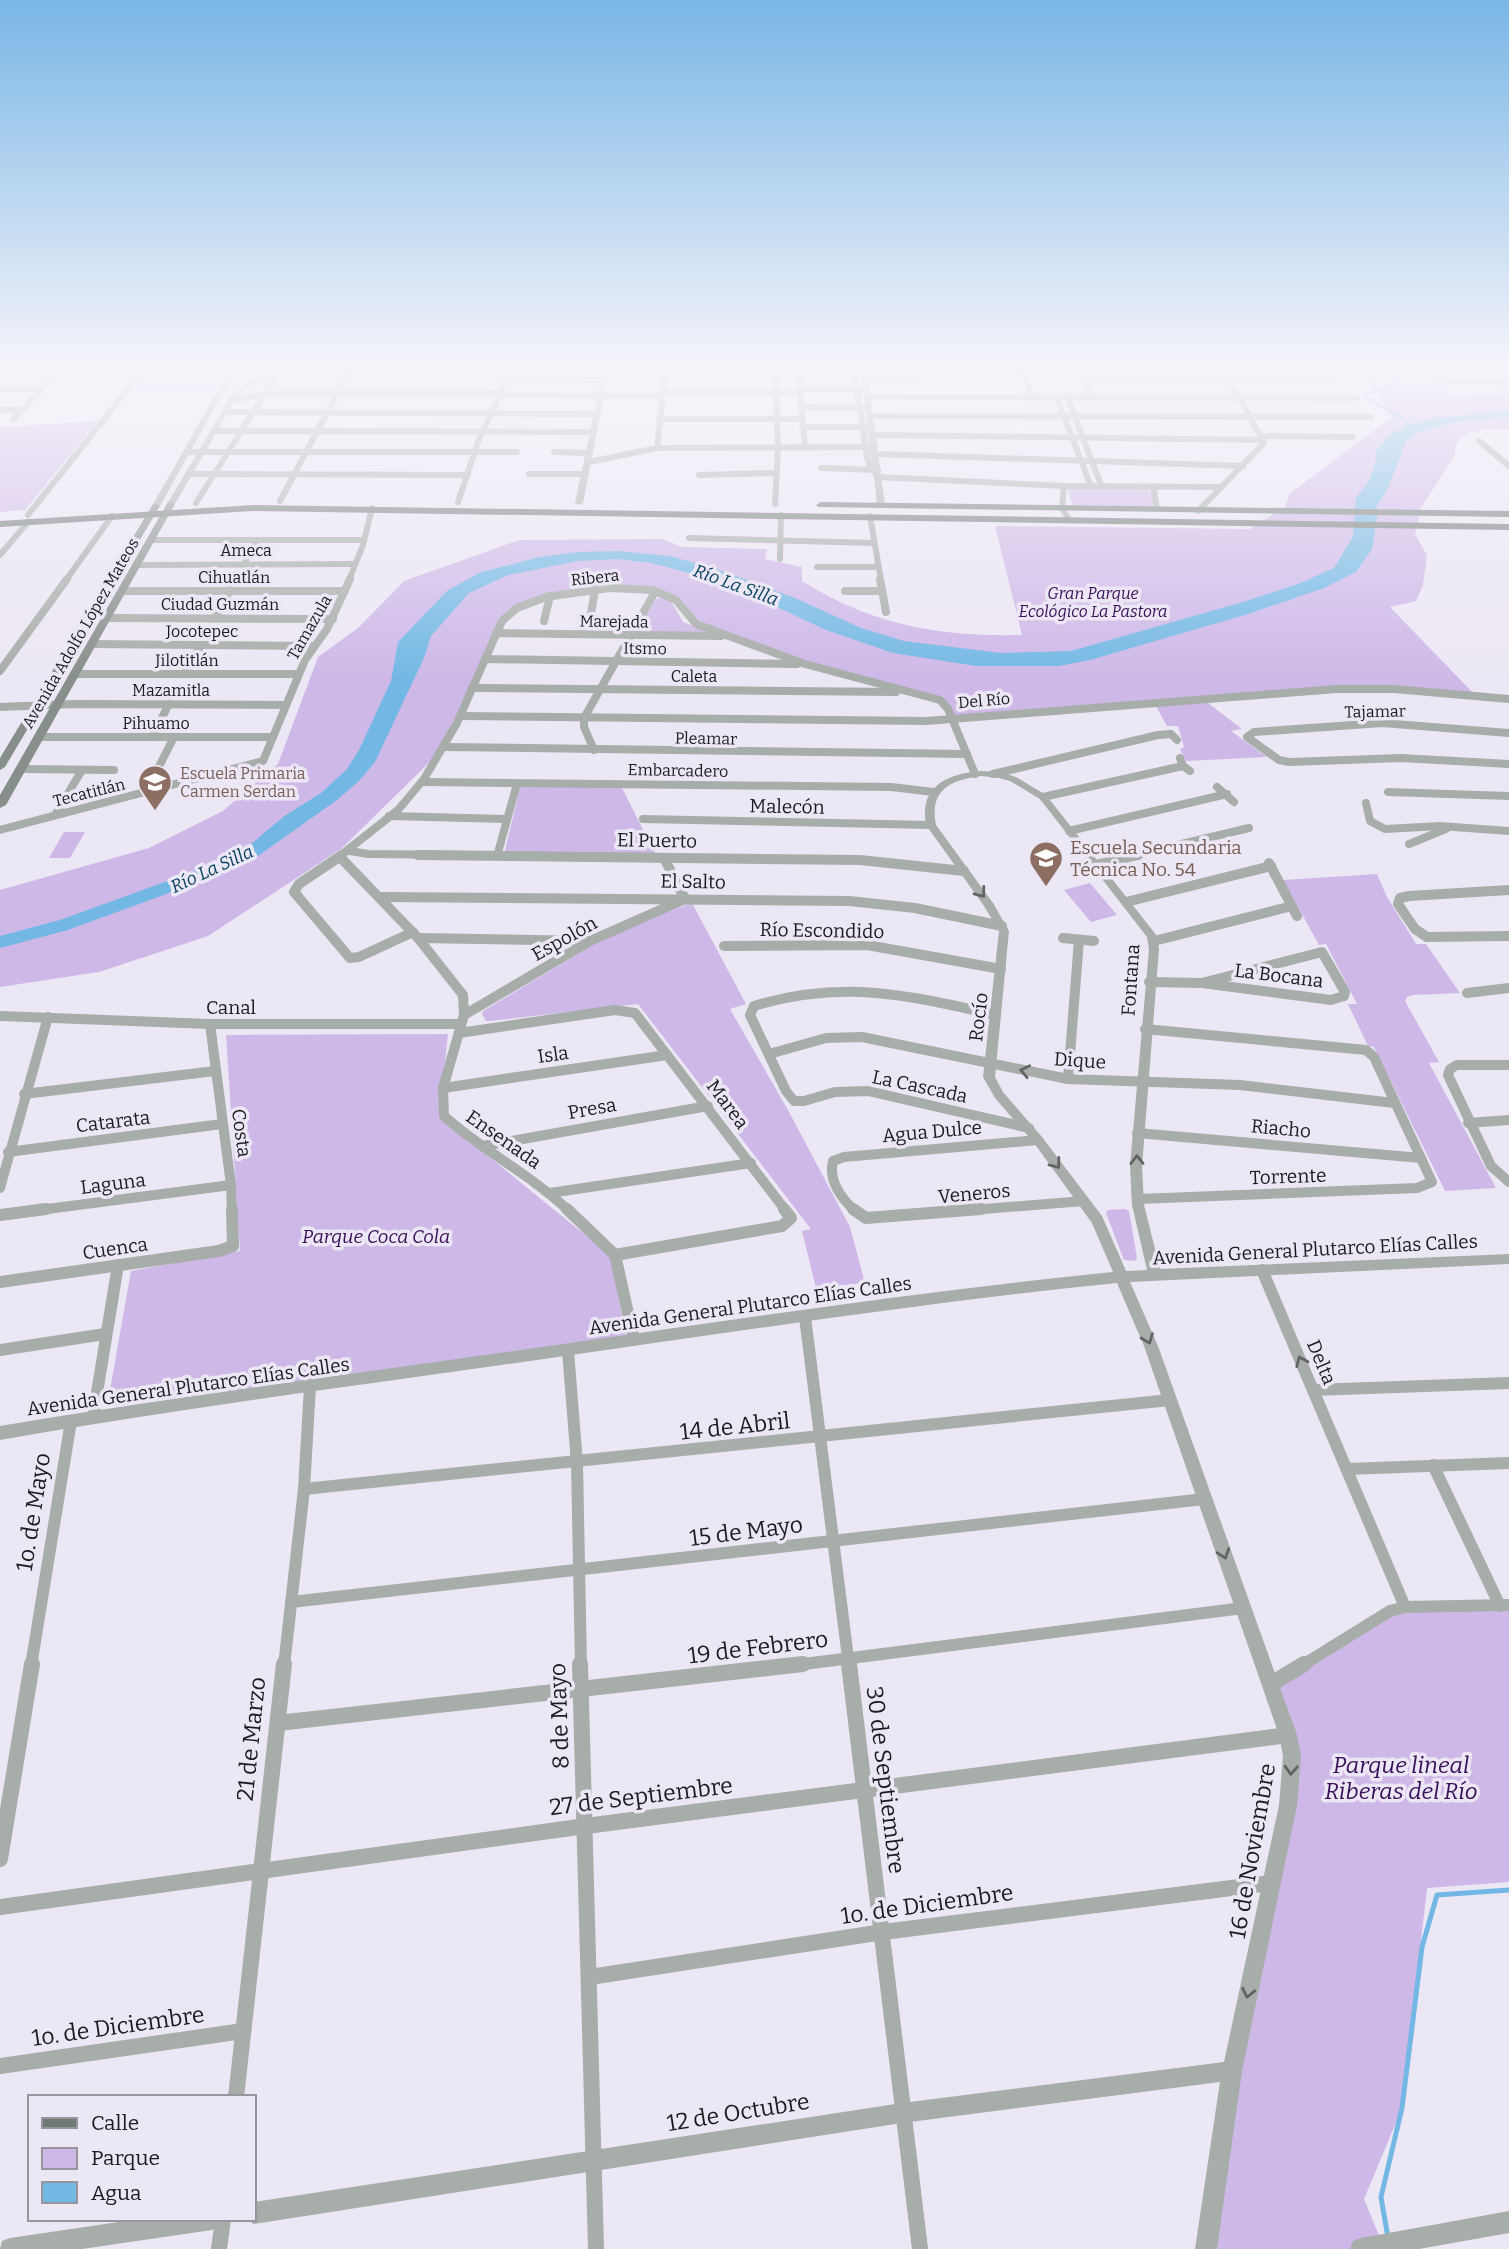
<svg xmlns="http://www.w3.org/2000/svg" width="1509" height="2249" font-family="Bitter,serif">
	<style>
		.green { fill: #ceb8e8 }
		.water { fill: #73b8e4 }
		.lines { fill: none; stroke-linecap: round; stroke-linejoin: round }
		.stream-far1 { stroke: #73b8e4; stroke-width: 2 }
		.stream { stroke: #73b8e4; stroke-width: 5 }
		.minor-far4 { stroke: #a7ada9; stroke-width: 6 }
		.minor-far3 { stroke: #a7ada9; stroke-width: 8 }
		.minor-far2 { stroke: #a7ada9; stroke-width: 10 }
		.minor-far1 { stroke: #a7ada9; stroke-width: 12 }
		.minor { stroke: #a7ada9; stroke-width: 16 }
		.tertiary { fill: #a7ada9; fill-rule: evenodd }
		.secondary { fill: #878f8a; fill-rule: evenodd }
		.primary { fill: #707a74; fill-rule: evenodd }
		.oneway { stroke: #626464 }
		.labels { text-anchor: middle; stroke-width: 7; stroke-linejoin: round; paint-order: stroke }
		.far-street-label { font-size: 16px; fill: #1d1b20; stroke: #ece7f4 }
		.far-park-label { font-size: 16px; font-style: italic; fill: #390f59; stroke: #ece7f4 }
		.far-education-label { font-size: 16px; fill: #785e54; stroke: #ece7f4; text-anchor: start }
		.far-water-label { font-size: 18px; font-style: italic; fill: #094360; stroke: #ece7f4 }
		.street-label { font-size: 19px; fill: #1d1b20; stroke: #ece7f4 }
		.education-label { font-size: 19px; fill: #785e54; stroke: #ece7f4; text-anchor: start }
		.park-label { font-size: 19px; font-style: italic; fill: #390f59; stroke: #ece7f4 }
		.near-street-label { font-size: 23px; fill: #1d1b20; stroke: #ece7f4 }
		.near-park-label { font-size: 23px; font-style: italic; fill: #390f59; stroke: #ece7f4 }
	</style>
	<rect width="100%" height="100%" fill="#ece7f4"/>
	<g class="green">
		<polygon points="155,364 231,364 217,389 132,393"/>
		<path d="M1362,364H1424L1452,398L1509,393V429C1490,429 1453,427 1455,455L1421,508L1415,534L1427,555L1423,585L1416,601L1390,607L1476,696L1394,689L952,719L945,705L843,674L696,624L677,601L648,589L550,596L512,610L445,747L341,849L208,936L99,972L0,987V890L149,848L223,811L278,764L318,657L358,628L404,581L519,540L663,539L682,547L767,549L765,559L802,567V581C872,625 940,637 1022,635L995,526L1250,529L1286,506L1289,494L1391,418Z"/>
		<polygon points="98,421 25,510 0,512 0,427"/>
		<polygon points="1067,488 1145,489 1151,492 1156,509 1073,507"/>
		<polygon points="660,598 671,601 683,622 711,633 637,632 656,599"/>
		<polygon points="1204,700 1242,729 1231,731 1267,757 1186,761 1180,749 1184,747 1178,726 1167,726 1156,706"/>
		<polygon points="525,786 622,788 656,855 508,853 505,850 520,788"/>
		<polygon points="64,832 85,832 70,858 49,858"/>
		<polygon points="1377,874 1387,897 1416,944 1426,944 1460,993 1413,995 1407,997 1405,1001 1439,1062 1429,1063 1496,1188 1445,1191 1374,1047 1368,1046 1348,1004 1357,1004 1326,944 1319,945 1283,880"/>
		<polygon points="1090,883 1117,915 1091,922 1064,890"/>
		<polygon points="692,903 746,1004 730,1009 789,1112 850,1227 865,1283 816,1288 802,1231 811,1229 638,1004 490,1021 486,1021 482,1014 483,1011 619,929"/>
		<polygon points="448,1034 439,1116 611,1256 626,1338 107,1407 131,1271 240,1251 226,1035"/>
		<polygon points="1125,1209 1129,1211 1137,1258 1135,1261 1124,1260 1106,1213 1108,1210"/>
		<polygon points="1509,1604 1509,1882 1427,1888 1402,2108 1364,2199 1383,2245 1359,2249 1206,2249 1291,1773 1271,1684 1390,1611"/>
	</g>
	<polygon class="water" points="1509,410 1509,417 1455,422 1419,432 1406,442 1387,490 1376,507 1378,512 1372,549 1356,572 1324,588 1248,614 1090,660 1059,666 976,666 893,653 826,630 741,590 686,572 651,563 616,559 578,561 508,575 469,593 431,636 424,658 375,762 359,781 337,800 258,856 229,871 68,930 0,948 0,936 60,920 228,859 242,852 283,817 321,793 347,769 359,750 391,681 398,642 447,591 481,572 540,557 578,552 619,551 669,556 711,567 795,598 861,628 904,641 1001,653 1071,651 1243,602 1298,584 1334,568 1353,537 1356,498 1369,481 1375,465 1376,451 1388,436 1407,425 1432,419"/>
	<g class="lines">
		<polyline class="stream-far1" points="1372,364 1392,374 1398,381 1391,389 1366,394 1366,398 1403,418 1409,428"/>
		<polyline class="stream" points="1388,2238 1381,2197 1402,2108 1422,1947 1437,1895 1509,1890"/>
		<g class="minor-far4">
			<polyline points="775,364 778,448 775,504"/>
			<polyline points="798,364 805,448"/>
			<polyline points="1020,364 1032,396"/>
			<polyline points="1079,364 1090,396"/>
			<polyline points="1431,364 1448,381 1509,382"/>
			<polyline points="1470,364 1504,365"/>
			<polyline points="666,367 798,367"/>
			<polyline points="0,370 59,370"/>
			<polyline points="798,370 864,371"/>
			<polyline points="277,374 505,375"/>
			<polyline points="865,376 1024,374"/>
			<polyline points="1084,378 1334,379"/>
			<polyline points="504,379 604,380"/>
			<polyline points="0,389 41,389"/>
			<polyline points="800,389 866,389"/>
			<polyline points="662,392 800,392"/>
			<polyline points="500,395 661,396"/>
			<polyline points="1056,396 1090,484"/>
			<polyline points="1067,396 1101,485"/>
			<polyline points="867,397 1356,398"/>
			<polyline points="232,400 265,394 501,393"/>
			<polyline points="801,407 869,408"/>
			<polyline points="0,410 21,410"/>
			<polyline points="225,412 598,414"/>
			<polyline points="871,416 1371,417"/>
			<polyline points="14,419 64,364"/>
			<polyline points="659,419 802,419"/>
			<polyline points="802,427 872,427"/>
			<polyline points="214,431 594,432"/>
			<polyline points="874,435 1264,440"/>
			<polyline points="1263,436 1352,437"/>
			<polyline points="1479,441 1509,466"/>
			<polyline points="657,448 666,364"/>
			<polyline points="186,452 517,452"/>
			<polyline points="554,452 590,453"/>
			<polyline points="876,454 1243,466"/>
			<polyline points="589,462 657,448 875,447"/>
			<polyline points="821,468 878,470"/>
			<polyline points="188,474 468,475"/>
			<polyline points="529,474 586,474"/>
			<polyline points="699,475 777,473"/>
			<polyline points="877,477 1064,486 1222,487"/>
			<polyline points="1064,486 1062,508 1069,520"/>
			<polyline points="1153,486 1157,509"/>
			<polyline points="280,501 353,364"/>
			<polyline points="458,502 479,439 500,395 509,364"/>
			<polyline points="196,503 279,371"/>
			<polyline points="1198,511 1264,443 1221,364"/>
			<polyline points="28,515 148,364"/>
			<polyline points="870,516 881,580"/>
			<polyline points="689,538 874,543"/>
			<polyline points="150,540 364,540"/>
			<polyline points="0,555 28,522"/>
			<polyline points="780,559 781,515"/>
			<polyline points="244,564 257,540"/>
			<polyline points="137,565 355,564"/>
			<polyline points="817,567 877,567"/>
			<polyline points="66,580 112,516"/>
			<polyline points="349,580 363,545 372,508"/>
		</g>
		<g class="minor-far3">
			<polyline points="880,579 886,612"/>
			<polyline points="122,591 345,591"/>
			<polyline points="845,591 882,591"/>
			<polyline points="107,618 333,619"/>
			<polyline points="215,618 230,590"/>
			<polyline points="590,620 595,589"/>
			<polyline points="544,621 550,596"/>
			<polyline points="496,633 721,636"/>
			<polyline points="91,644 313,646"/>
			<polyline points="485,659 797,664"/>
			<polyline points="0,671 67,579"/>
			<polyline points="75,674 298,674"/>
			<polyline points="184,674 201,645"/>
			<polyline points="472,688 896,692"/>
			<polyline points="0,707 74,704 285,705"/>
			<polyline points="460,716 926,721 1336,689 1394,689 1509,699"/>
			<polyline points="1509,733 1382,723 1254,732 1247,737 1279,760 1289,762 1401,758 1509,764"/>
			<polyline points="39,737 273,737"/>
			<polyline points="152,737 169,704"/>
			<polyline points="445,747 967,754"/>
			<polyline points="594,750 584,727 584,718 655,592"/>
			<polyline points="1180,758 1183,766 1190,771"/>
			<polyline points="21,769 114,770"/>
			<polyline points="993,774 1158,735 1171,734 1177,740"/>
			<polyline points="422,782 891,787 934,792"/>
			<polyline points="1217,787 1234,802"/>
			<polyline points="146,792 174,737"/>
			<polyline points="1388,792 1509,796"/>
			<polyline points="1043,797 1183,766"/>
			<polyline points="1366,803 1370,821 1385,829 1440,826 1509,831"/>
			<polyline points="55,815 82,770"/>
			<polyline points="389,816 506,819"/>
			<polyline points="643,819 931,825"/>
			<polyline points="0,830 263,761 305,660 327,629 350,579"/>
			<polyline points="1069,831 1227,794"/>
			<polyline points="1409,844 1446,829"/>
			<polyline points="350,851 368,854 561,856"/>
			<polyline points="340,856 398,810 424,779 457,723 502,621 517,608 546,597 609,588 652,590 676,600 696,624 805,664 940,700 948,709 975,774"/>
			<polyline points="497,856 517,784"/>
			<polyline points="1131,856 1249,828"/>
		</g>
		<g class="minor-far2">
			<polyline points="342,855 299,884 294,892 350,958 359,957 413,932"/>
			<polyline points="418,855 860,860 964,871"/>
			<path d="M341,858L418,938L463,995L464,1015L443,1088L444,1116C483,1151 530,1174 569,1211"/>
			<polyline points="1269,863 1297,916"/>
			<polyline points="1095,865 1138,855"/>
			<polyline points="1509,890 1409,896 1400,898 1398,904 1415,929 1427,937 1509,936"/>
			<polyline points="382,897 849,901 915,908 1002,926"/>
			<polyline points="1126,902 1271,866"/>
			<polyline points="418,938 590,941"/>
			<polyline points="1063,938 1094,941"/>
			<polyline points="1154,941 1292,906"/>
			<polyline points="724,946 867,945 1001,969"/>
			<polygon points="1322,952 1345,992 1344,996 1331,1000 1202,983"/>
			<polyline points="1149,982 1202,983"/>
			<polyline points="1467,993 1509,988"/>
			<polyline points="464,1015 590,941 685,899 664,858"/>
			<path d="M996,1015C908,995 843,979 754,1006L750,1015L786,1091L794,1101H804L835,1092L868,1091L1029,1128"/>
			<polyline points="0,1016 210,1024 461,1024"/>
			<polyline points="210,1024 231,1185 232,1211"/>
			<polyline points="459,1033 615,1010 635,1013 786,1211"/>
			<polyline points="769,1054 826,1038 862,1037 1068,1079 1240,1085 1394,1103"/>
			<polyline points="1509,1065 1457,1065 1450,1069 1448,1075 1491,1166 1509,1182"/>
			<polyline points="1068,1079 1079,940"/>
			<polyline points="443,1088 667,1055"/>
			<polyline points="24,1094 215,1071"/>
			<polyline points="1468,1123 1509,1120"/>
			<polyline points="1137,1133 1421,1158"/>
			<polyline points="483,1146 708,1106"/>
			<polyline points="8,1152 222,1124"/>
			<polyline points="0,1188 48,1017"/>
			<polyline points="550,1193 751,1163"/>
			<polyline points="1139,1199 1417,1188 1432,1182 1374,1057 1366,1050 1145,1029"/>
			<polyline points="32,1211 231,1185"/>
			<path d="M855,1211C841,1198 828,1181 833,1161L844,1157L1038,1140"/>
			<polyline points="959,1211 1084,1201"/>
		</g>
		<g class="minor-far1">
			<polyline points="567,1209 615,1255 634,1340"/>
			<polyline points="853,1209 866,1218 981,1209"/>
			<polyline points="0,1215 46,1209"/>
			<polyline points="615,1255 782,1226 791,1218 784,1209"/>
			<polyline points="1262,1270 1405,1607"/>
			<polyline points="0,1282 219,1251 233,1246 232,1209"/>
			<polyline points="805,1317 849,1666"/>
			<polyline points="0,1350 105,1334"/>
			<polyline points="568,1351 577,1463 581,1666"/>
			<polyline points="1313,1390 1509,1383"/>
			<polyline points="93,1417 118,1265"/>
			<polyline points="1433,1465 1500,1606"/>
			<polyline points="1347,1469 1509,1463"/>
			<polyline points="304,1489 1170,1400"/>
			<polyline points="291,1602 1204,1499"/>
			<polyline points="31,1666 71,1421"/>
			<polyline points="284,1666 304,1489 310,1386"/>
			<polyline points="788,1666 1243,1608"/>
			<polyline points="1301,1666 1390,1611 1405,1607 1509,1605"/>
		</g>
		<g class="minor">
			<polyline points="580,1664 596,2249"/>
			<polyline points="849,1664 920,2249"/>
			<polyline points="1271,1684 1304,1664"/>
			<polyline points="278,1723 803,1664"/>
			<polyline points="0,1859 32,1664"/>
			<polyline points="0,1907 586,1826 1288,1735"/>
			<polyline points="590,1977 883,1932 1271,1883"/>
			<polyline points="0,2066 243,2031"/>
			<polyline points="236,2097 284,1664"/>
			<polyline points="219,2249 223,2219"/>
		</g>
		<g class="tertiary">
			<polygon points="233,364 239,364 160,506 153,508 152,506"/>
			<polygon points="273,364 280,364 237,397 175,504 168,506 167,504 232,395"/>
			<polygon points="604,364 610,364 583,503 579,505 575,503"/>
			<polygon points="850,364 856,364 872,464 860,364 866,364 885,505 881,507 877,505 874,476 867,468 864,458"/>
			<path d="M981,771L1000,772L1016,777L1046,795L1157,936L1159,949L1142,1166L1144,1205L1160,1269L1509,1254V1264L1130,1282L1158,1346L1297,1735L1301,1756L1297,1805L1242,2071L1217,2249H1195L1220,2082L902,2123L254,2224L247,2220L254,2219V2202L902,2103L1224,2062L1279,1805L1283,1756L1279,1735L1144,1346L1117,1283C926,1302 735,1332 544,1359C363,1385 181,1408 0,1440V1426C180,1396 361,1373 542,1347C732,1320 922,1291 1113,1272L1092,1223L1034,1143L995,1098L983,1077L999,931L984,906L926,825C919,786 947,774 981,771ZM981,776L999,778L1010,781L1040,799L1147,937L1149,949L1130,1166L1132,1205L1147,1270L1126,1271L1102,1216L1042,1137L1003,1092L995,1077L1009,931L993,903L936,825C929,790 950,780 981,776Z"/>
			<polygon points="1509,2211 1509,2233 1419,2249 1350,2249 1353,2241 1361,2238"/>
			<polygon points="139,2219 222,2219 219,2226 212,2230 82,2249 0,2249 2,2241 10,2238"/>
		</g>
		<g class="secondary">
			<polygon points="168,502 175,504 6,805 0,808 0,795"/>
			<polygon points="153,504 160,506 5,767 0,770 0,758"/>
		</g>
		<g class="primary">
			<polygon points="821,502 1509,511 1509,517 818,507 816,505"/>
			<polygon points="253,505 1509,524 1509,530 253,511 0,527 0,521"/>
		</g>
	</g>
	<defs><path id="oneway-chevron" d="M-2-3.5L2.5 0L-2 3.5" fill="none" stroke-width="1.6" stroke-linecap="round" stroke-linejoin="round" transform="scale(1.75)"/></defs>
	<g class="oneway">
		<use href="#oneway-chevron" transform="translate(981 893) rotate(53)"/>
		<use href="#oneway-chevron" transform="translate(1025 1071) rotate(-168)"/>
		<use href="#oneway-chevron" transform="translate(1137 1160) rotate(-90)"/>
		<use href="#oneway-chevron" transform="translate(1056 1164) rotate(53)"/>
		<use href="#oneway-chevron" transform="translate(1148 1339) rotate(69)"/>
		<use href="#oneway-chevron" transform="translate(1301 1361) rotate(-113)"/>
		<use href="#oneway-chevron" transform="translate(1224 1554) rotate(71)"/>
		<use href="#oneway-chevron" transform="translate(1291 1770) rotate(93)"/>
		<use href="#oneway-chevron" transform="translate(1248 1993) rotate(102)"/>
	</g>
	<linearGradient id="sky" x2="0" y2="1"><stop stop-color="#79b6e6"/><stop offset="0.54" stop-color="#f6f4fa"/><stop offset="1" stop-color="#f6f4fa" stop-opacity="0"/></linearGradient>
	<rect width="1509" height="679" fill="url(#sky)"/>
	<defs>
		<g id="school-pin" transform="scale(1.75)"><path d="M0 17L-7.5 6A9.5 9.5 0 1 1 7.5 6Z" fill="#8d6e63" stroke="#ece7f4"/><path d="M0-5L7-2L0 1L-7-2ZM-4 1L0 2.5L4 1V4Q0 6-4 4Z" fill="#fff"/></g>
	</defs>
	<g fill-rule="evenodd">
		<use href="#school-pin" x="155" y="782"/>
		<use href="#school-pin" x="1046" y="858"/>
	</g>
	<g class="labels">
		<g class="far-street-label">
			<text x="246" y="556">Ameca</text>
			<text x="234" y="583">Cihuatlán</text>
			<text transform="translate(595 577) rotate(-6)" y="6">Ribera</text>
			<text x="220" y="610">Ciudad Guzmán</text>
			<text transform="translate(614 621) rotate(1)" y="6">Marejada</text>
			<text transform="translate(309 627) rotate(-60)" y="6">Tamazula</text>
			<text x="202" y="637">Jocotepec</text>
			<text transform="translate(80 633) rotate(-60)" y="6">Avenida Adolfo López Mateos</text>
			<text transform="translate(645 648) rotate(1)" y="6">Itsmo</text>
			<text x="187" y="666">Jilotitlán</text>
			<text x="694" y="682">Caleta</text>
			<text x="171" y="696">Mazamitla</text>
			<text transform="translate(984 700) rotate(-5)" y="6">Del Río</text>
			<text transform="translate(1375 711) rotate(-1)" y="6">Tajamar</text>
			<text x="156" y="729">Pihuamo</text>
			<text transform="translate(706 738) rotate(1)" y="6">Pleamar</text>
			<text transform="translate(678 770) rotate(1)" y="6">Embarcadero</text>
			<text transform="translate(89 792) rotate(-14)" y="6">Tecatitlán</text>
		</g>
		<g class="far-park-label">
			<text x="1093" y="599">Gran Parque<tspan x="1093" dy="18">Ecológico La Pastora</tspan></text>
		</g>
		<g class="far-education-label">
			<text x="180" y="779">Escuela Primaria<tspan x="180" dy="18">Carmen Serdan</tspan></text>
		</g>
		<g class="far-water-label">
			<text transform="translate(736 585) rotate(20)" y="6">Río La Silla</text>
			<text transform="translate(212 869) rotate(-25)" y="6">Río La Silla</text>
		</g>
		<g class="street-label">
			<text transform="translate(787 806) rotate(1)" y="7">Malecón</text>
			<text transform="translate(657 840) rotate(1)" y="7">El Puerto</text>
			<text transform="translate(693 881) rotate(1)" y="7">El Salto</text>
			<text transform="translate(822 930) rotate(1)" y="7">Río Escondido</text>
			<text transform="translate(564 938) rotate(-29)" y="7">Espolón</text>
			<text transform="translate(1279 975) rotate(7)" y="7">La Bocana</text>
			<text transform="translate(1130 980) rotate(-86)" y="7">Fontana</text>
			<text x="231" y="1014">Canal</text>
			<text transform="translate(978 1017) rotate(-83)" y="7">Rocío</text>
			<text transform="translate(553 1054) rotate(-8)" y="7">Isla</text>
			<text transform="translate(1080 1060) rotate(4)" y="7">Dique</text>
			<text transform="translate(920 1086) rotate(12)" y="7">La Cascada</text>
			<text transform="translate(728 1104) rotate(53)" y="7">Marea</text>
			<text transform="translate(592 1108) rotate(-10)" y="7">Presa</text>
			<text transform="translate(113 1121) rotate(-7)" y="7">Catarata</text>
			<text transform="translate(1281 1128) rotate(5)" y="7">Riacho</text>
			<text transform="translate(932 1131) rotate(-5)" y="7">Agua Dulce</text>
			<text transform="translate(242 1133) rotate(82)" y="7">Costa</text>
			<text transform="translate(504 1139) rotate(35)" y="7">Ensenada</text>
			<text transform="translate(1288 1176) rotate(-2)" y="7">Torrente</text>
			<text transform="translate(113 1183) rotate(-7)" y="7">Laguna</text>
			<text transform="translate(974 1193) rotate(-5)" y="7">Veneros</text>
			<text transform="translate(115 1248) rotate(-8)" y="7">Cuenca</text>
			<text transform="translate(1315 1249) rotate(-3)" y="7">Avenida General Plutarco Elías Calles</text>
			<text transform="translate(750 1305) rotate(-8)" y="7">Avenida General Plutarco Elías Calles</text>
			<text transform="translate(1322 1362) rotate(67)" y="7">Delta</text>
			<text transform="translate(188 1386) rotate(-8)" y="7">Avenida General Plutarco Elías Calles</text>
		</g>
		<g class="education-label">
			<text x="1070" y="854">Escuela Secundaria<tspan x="1070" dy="22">Técnica No. 54</tspan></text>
		</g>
		<g class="park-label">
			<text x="376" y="1243">Parque Coca Cola</text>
		</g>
		<g class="near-street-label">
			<text transform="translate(735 1426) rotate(-6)" y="8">14 de Abril</text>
			<text transform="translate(33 1512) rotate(-81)" y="8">1o. de Mayo</text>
			<text transform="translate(746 1531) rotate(-7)" y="8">15 de Mayo</text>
			<text transform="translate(758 1647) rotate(-7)" y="8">19 de Febrero</text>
			<text transform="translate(559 1716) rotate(-92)" y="8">8 de Mayo</text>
			<text transform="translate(251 1739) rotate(-84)" y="8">21 de Marzo</text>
			<text transform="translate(886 1780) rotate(83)" y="8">30 de Septiembre</text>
			<text transform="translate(641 1796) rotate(-7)" y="8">27 de Septiembre</text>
			<text transform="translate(1252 1851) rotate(-80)" y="8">16 de Noviembre</text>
			<text transform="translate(927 1904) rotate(-8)" y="8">1o. de Diciembre</text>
			<text transform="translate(118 2026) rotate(-8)" y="8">1o. de Diciembre</text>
			<text transform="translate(738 2112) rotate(-9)" y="8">12 de Octubre</text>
		</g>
		<g class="near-park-label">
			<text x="1401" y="1773">Parque lineal<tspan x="1401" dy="26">Riberas del Río</tspan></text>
		</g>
	</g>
	<rect x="28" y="2095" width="228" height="126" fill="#ece7f4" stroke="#99959f" stroke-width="2"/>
	<rect x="42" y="2118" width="35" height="10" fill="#707a74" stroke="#99959f" stroke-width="2"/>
	<text x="91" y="2130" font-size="21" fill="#1d1b20">Calle</text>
	<rect x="42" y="2148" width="35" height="21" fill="#ceb8e8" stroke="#99959f" stroke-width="2"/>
	<text x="91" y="2165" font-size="21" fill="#1d1b20">Parque</text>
	<rect x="42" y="2182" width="35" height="21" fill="#73b8e4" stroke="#99959f" stroke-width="2"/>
	<text x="91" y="2200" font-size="21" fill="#1d1b20">Agua</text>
</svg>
